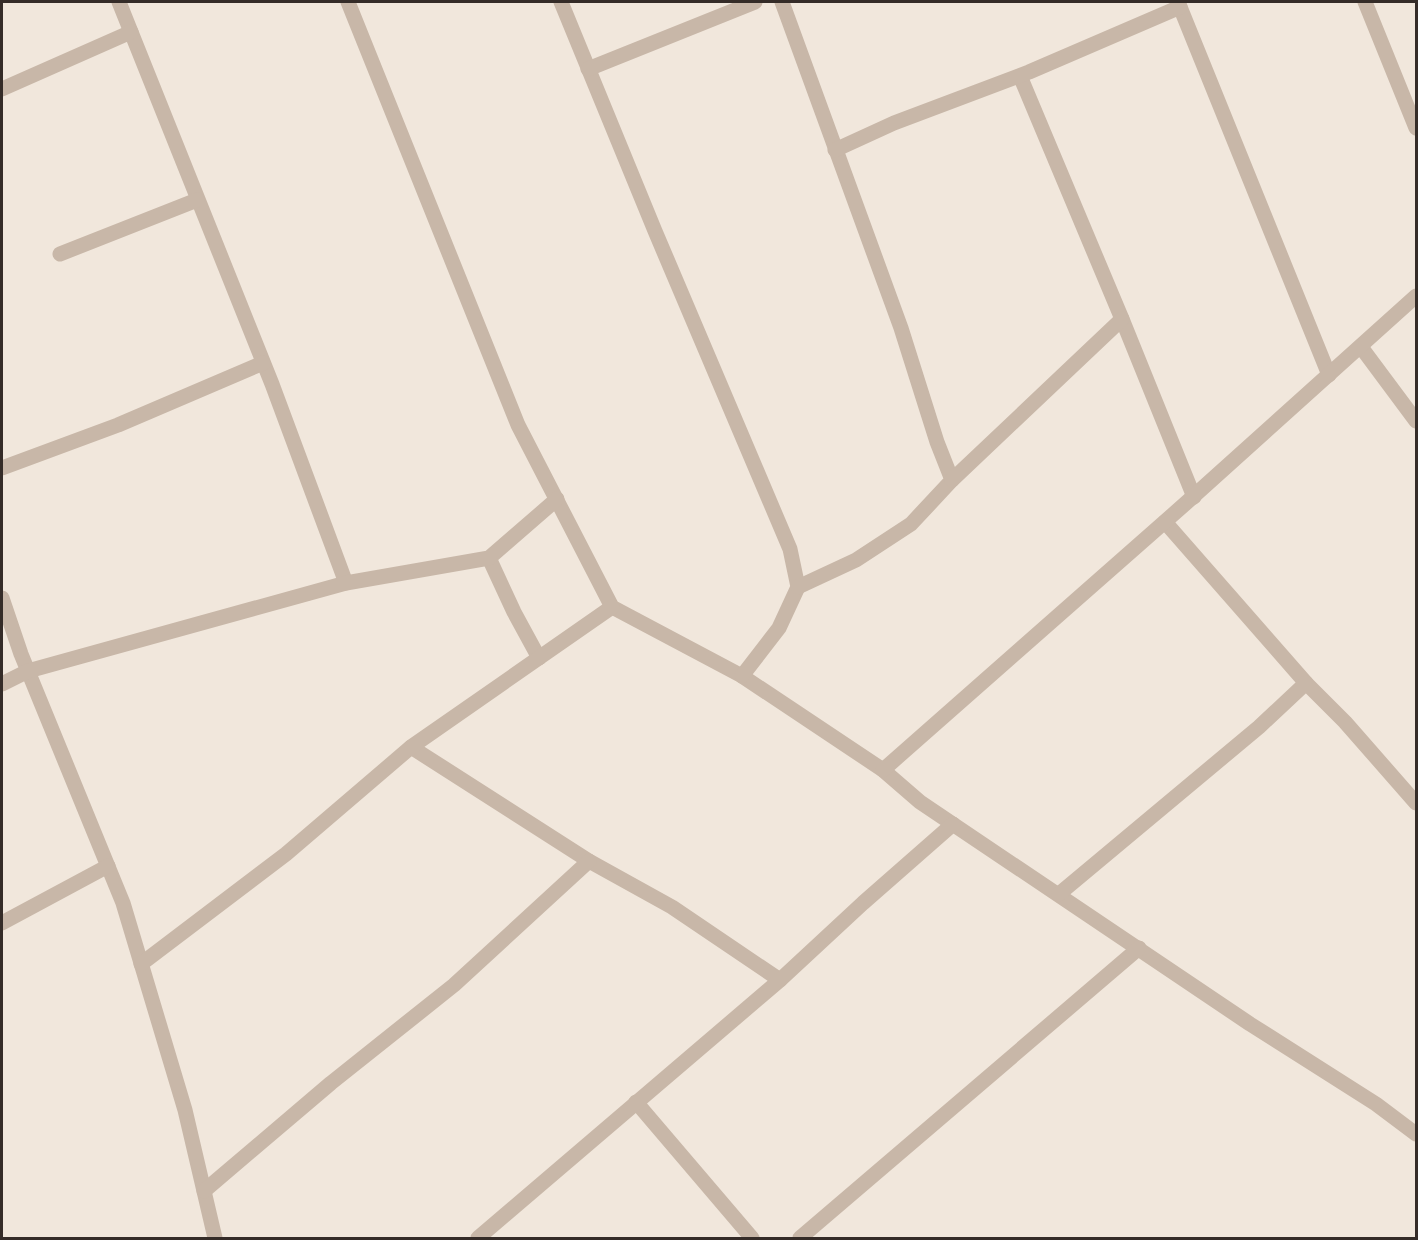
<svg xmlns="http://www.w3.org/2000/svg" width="1418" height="1240" font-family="'Public Sans',sans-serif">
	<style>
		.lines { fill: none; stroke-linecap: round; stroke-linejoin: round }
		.minor { stroke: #c8b7a8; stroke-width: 15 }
	</style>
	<rect width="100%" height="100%" fill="#f1e7dc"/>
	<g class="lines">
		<g class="minor">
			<polyline points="119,2 272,384 346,583"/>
			<polyline points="348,2 518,425 612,607 742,676 883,770 920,802 1250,1024 1376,1104 1416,1134"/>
			<polyline points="561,2 655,231 790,549 798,587 779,628 742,676"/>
			<polyline points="782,2 901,328 937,442 952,480 911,524 856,560 798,587"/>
			<polyline points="1178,2 1329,375"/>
			<polyline points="1365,2 1416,128"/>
			<polyline points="588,69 755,2"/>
			<polyline points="1020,76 1122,319 1194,497"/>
			<polyline points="2,89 131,32"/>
			<polyline points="835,150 894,123 1029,72 1180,7"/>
			<polyline points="60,254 197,200"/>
			<polyline points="1361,347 1416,421"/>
			<polyline points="2,468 118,425 263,363"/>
			<polyline points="952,480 1122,319"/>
			<polyline points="1165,522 1306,683"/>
			<polyline points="489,558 514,612 539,658"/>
			<polyline points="2,598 21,654 123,903 185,1110 215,1238"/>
			<polyline points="2,684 28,671 346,583 489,558 557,499"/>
			<polyline points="411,747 589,861 672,907 780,980"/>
			<polyline points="883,770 1186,503 1416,296"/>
			<polyline points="1059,894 1259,727 1306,683 1345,722 1416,803"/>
			<polyline points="2,923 108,866"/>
			<polyline points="141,964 286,854 411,747 612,607"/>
			<polyline points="636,1102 752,1238"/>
			<polyline points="204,1191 331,1083 454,985 589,861"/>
			<polyline points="478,1238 780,980 863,903 953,824"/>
			<polyline points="800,1238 1139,948"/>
		</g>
	</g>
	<rect width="1418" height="1240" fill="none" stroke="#352c28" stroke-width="6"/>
</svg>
